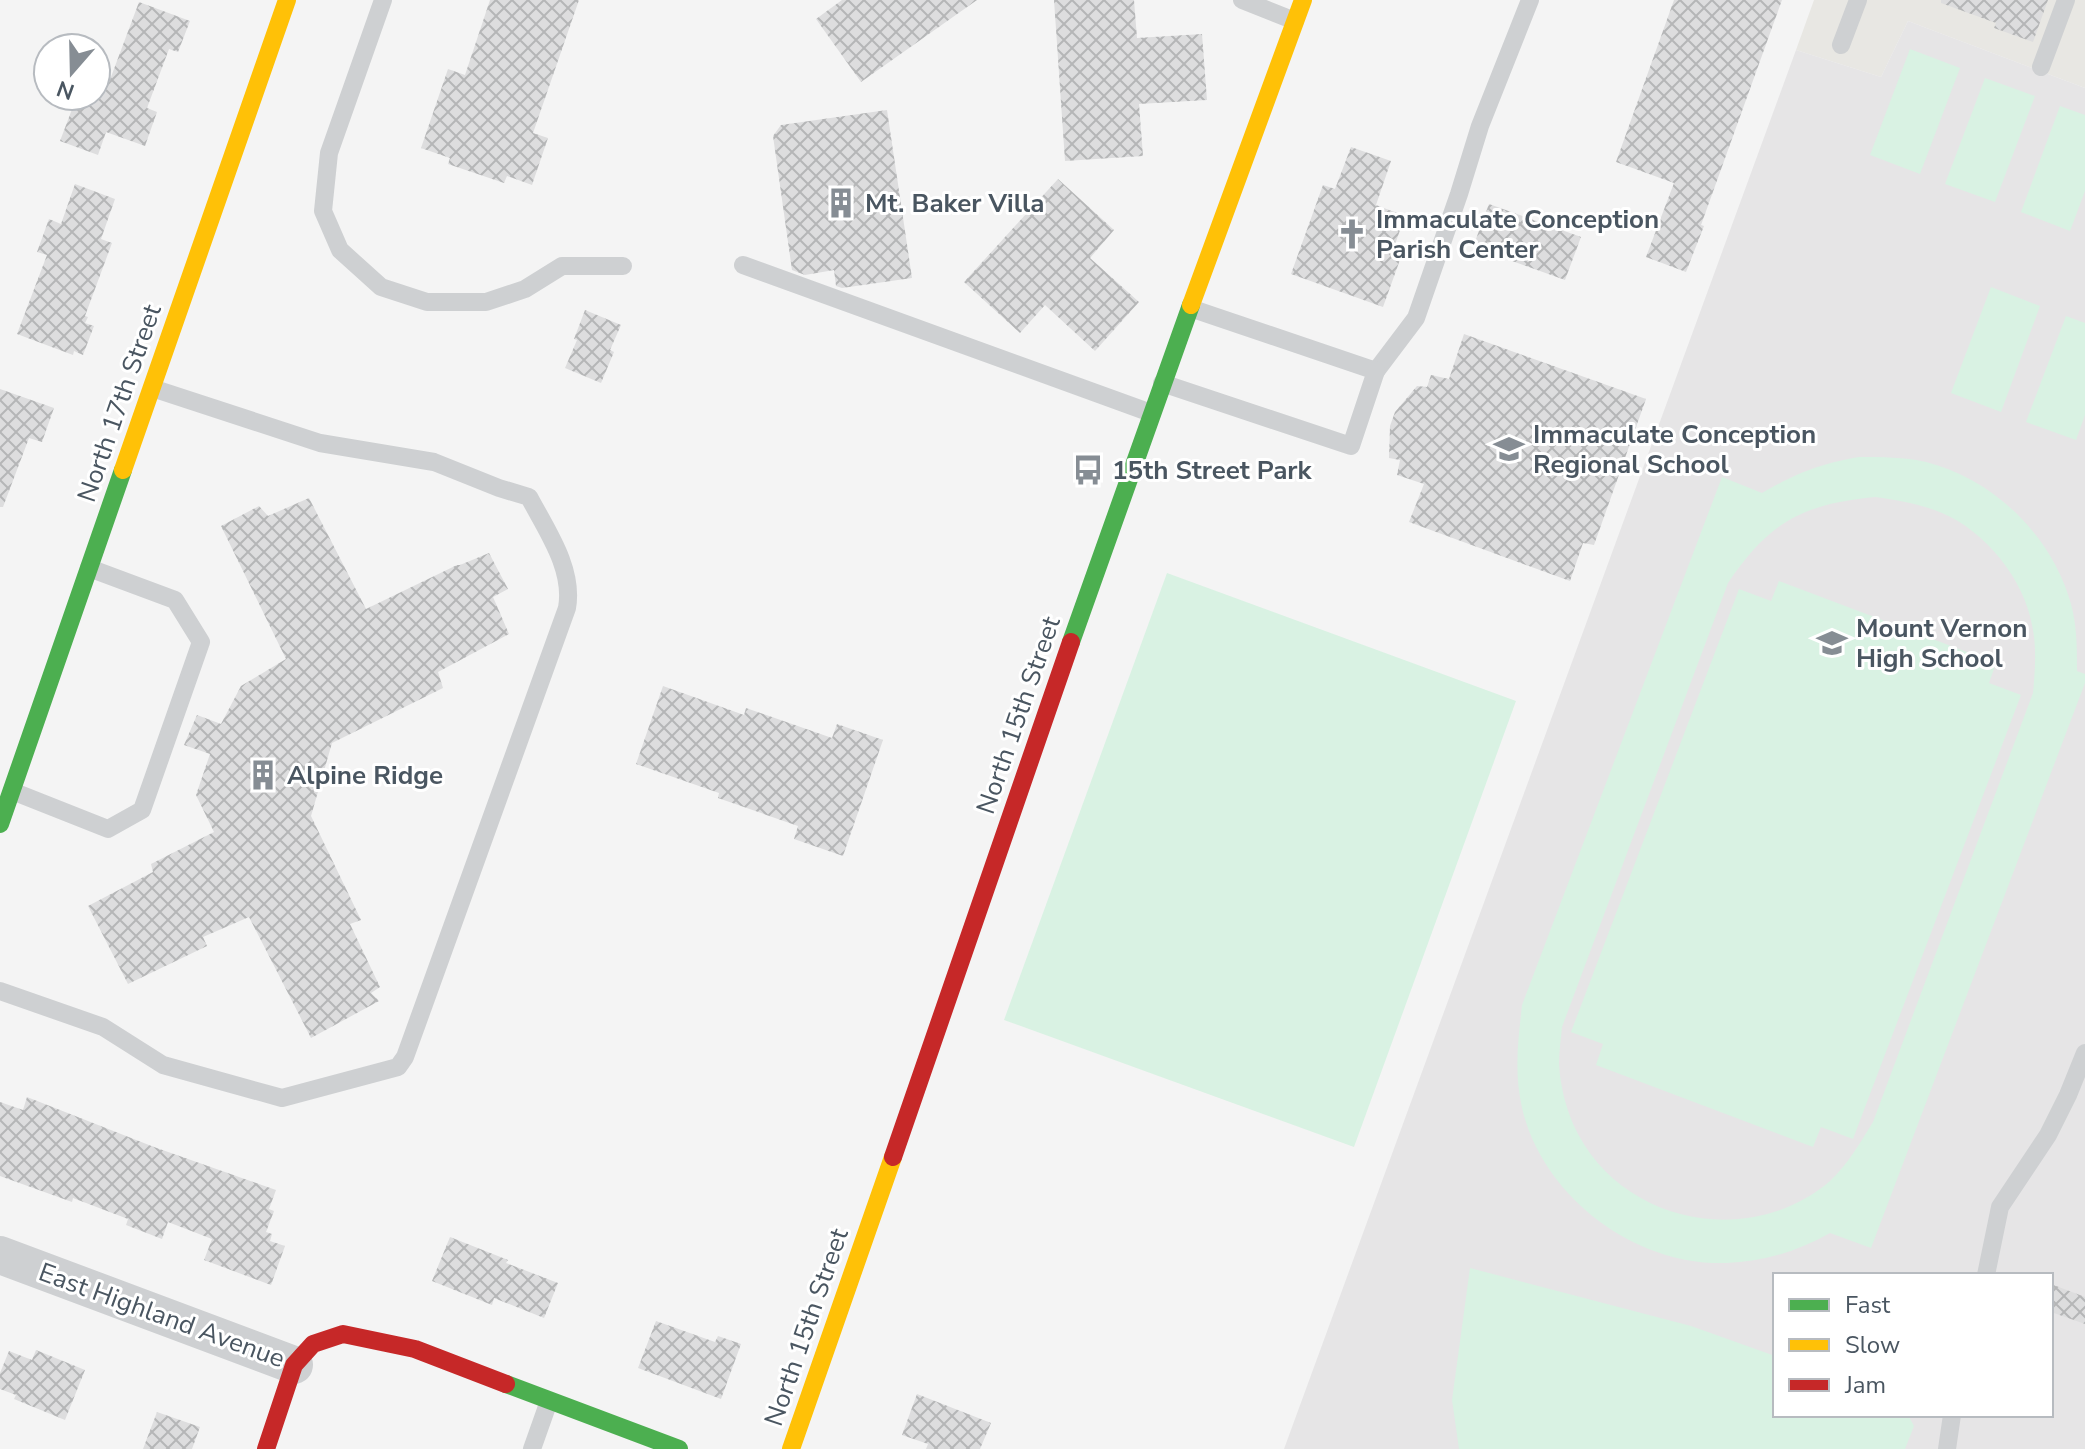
<svg xmlns="http://www.w3.org/2000/svg" width="2085" height="1449" font-family="'Nunito Sans',sans-serif">
	<style>
		.commercial { fill: #e8e7e3 }
		.education { fill: #e6e5e6; fill-rule: evenodd }
		.pitch { fill: #d9f2e3; fill-rule: evenodd }
		.building { fill: url(#building-cross-hatch) }
		.lines { fill: none; stroke-linecap: round; stroke-linejoin: round }
		.lane { stroke: #ced0d2; stroke-width: 18 }
		.street { stroke: #ced0d2; stroke-width: 38 }
		.fast { stroke: #4caf50; stroke-width: 18 }
		.slow { stroke: #ffc107; stroke-width: 18 }
		.jam { stroke: #c62828; stroke-width: 18 }
		.labels { text-anchor: middle; stroke-width: 6; stroke-linejoin: round; paint-order: stroke }
		.poi-label { font-size: 26px; font-weight: bold; fill: #4a5661; stroke: #fff; text-anchor: start }
		.street-label { font-size: 26px; fill: #4a5661; stroke: #fff }
	</style>
	<defs>
		<pattern id="building-cross-hatch" width="8" height="8" patternUnits="userSpaceOnUse" patternTransform="scale(2)"><rect width="8" height="8" fill="#ddddde"/><path d="M0 0l8 8M0 8l8-8" fill="none" stroke="#b5b6b7"/></pattern>
	</defs>
	<rect width="100%" height="100%" fill="#f4f4f4"/>
	<polygon class="commercial" points="1814,0 2085,0 2085,88 1908,21 1881,77 1796,50"/>
	<path class="education" d="M1908,21L2085,88V1449H1284L1796,50L1881,77ZM1775,1275H2051V1415H1775Z"/>
	<g class="pitch">
		<polygon points="1910,49 1960,68 1920,174 1870,155"/>
		<polygon points="1985,78 2035,96 1995,202 1945,184"/>
		<polygon points="2060,106 2085,115 2085,191 2070,231 2021,212"/>
		<polygon points="1991,287 2040,306 2001,412 1951,393"/>
		<polygon points="2066,316 2085,323 2085,415 2076,440 2026,422"/>
		<path d="M1859,457C1882,457 1904,457 1926,462C1994,479 2052,536 2071,604C2077,626 2077,648 2077,671L2085,674V683L1871,1248L1830,1233C1798,1251 1763,1262 1726,1263C1635,1266 1543,1197 1522,1108C1514,1071 1518,1042 1522,1005L1722,477L1762,493C1797,473 1819,464 1859,457ZM1875,497C1898,500 1920,504 1942,513C1985,531 2024,579 2032,625C2037,648 2035,670 2033,693L1873,1122C1860,1143 1848,1164 1830,1181C1752,1248 1626,1225 1578,1134C1567,1113 1560,1087 1559,1063C1559,1051 1561,1039 1562,1027L1728,583C1769,522 1803,504 1875,497Z"/>
		<polygon points="1167,573 1516,701 1354,1147 1004,1020"/>
		<polygon points="1779,581 1996,663 1989,683 2021,695 1853,1139 1821,1127 1813,1147 1596,1065 1603,1044 1571,1032 1739,589 1771,601"/>
		<polygon points="1470,1268 1691,1326 1775,1356 1775,1415 1908,1415 1914,1426 1905,1449 1459,1449 1452,1400"/>
	</g>
	<g class="building">
		<polygon points="490,0 579,0 533,133 548,138 532,185 507,176 504,183 448,164 450,158 421,148 448,69 465,75"/>
		<polygon points="842,0 977,0 861,82 816,19"/>
		<polygon points="1054,0 1134,0 1137,38 1202,34 1207,100 1139,104 1143,156 1065,161"/>
		<polygon points="1674,0 1782,0 1701,225 1704,226 1686,272 1646,257 1674,183 1616,162"/>
		<polygon points="1941,0 2048,0 2033,42 1994,28 1996,23 1941,3"/>
		<polygon points="139,2 190,21 178,52 169,49 147,108 157,112 145,146 106,132 98,155 60,141 77,96 96,96 96,89 105,93"/>
		<polygon points="887,110 912,278 842,288 836,286 834,270 805,275 792,270 773,136 781,125"/>
		<polygon points="1351,147 1391,161 1376,205 1405,216 1392,253 1401,257 1383,307 1291,274 1323,185 1335,189"/>
		<polygon points="1058,179 1114,230 1090,258 1139,302 1095,351 1045,305 1020,333 964,282"/>
		<polygon points="75,184 115,199 101,239 112,243 85,316 88,317 85,323 94,326 83,355 74,351 73,355 17,334 47,255 37,252 49,219 61,224"/>
		<polygon points="1489,204 1581,237 1565,280 1473,247"/>
		<polygon points="585,310 621,325 610,350 614,352 601,383 565,368 577,340 574,339"/>
		<polygon points="1464,334 1646,399 1594,545 1583,543 1570,581 1409,522 1424,484 1397,475 1400,460 1389,458 1390,426 1395,412 1417,386 1427,387 1431,375 1449,379"/>
		<polygon points="0,389 54,408 42,442 29,438 3,507 0,507"/>
		<polygon points="309,498 366,609 457,565 460,565 489,553 508,589 493,597 509,634 438,672 443,688 332,743 311,816 361,920 350,924 380,987 371,993 379,1001 311,1038 249,917 203,937 207,946 128,984 88,906 153,872 151,864 214,832 196,795 210,754 184,745 197,715 221,724 241,686 286,659 221,526 259,506 268,516"/>
		<polygon points="663,686 744,715 746,708 832,738 837,724 883,740 843,856 794,839 798,826 718,798 719,793 636,764"/>
		<polygon points="27,1097 154,1147 276,1190 269,1209 274,1211 266,1232 272,1234 270,1241 285,1246 271,1285 204,1260 212,1239 168,1222 162,1239 126,1225 128,1219 73,1198 72,1202 0,1176 0,1102 23,1110"/>
		<polygon points="450,1237 508,1260 506,1263 558,1283 544,1318 494,1298 492,1305 432,1281"/>
		<polygon points="2051,1284 2085,1297 2085,1324 2051,1312"/>
		<polygon points="656,1321 715,1342 718,1336 741,1344 721,1399 638,1368"/>
		<polygon points="36,1350 85,1370 65,1420 14,1399 16,1395 0,1389 0,1373 9,1351 32,1360"/>
		<polygon points="917,1394 991,1423 980,1449 926,1449 928,1444 902,1435"/>
		<polygon points="157,1412 200,1427 192,1449 143,1449"/>
	</g>
	<g class="lines">
		<g class="lane">
			<polyline points="383,0 329,153 323,211 340,250 381,287 427,302 486,302 525,289 562,266 623,266"/>
			<polyline points="1242,0 1295,21"/>
			<polyline points="1841,45 1858,0"/>
			<polyline points="2041,67 2066,0"/>
			<polyline points="743,265 1151,413"/>
			<polyline points="1376,371 1416,318 1459,194 1480,126 1530,0"/>
			<polyline points="1162,383 1351,446 1376,371 1190,308"/>
			<polyline points="12,791 108,829 142,810 201,642 175,600 89,568"/>
			<path d="M0,991L103,1027L163,1065L282,1098L398,1067L405,1057L567,608C574,569 547,531 529,497L499,488L434,462L320,443L152,388"/>
			<polyline points="1986,1275 2000,1207 2048,1135 2068,1095 2085,1053"/>
			<polyline points="532,1449 549,1401"/>
			<polyline points="1947,1449 1952,1415"/>
		</g>
		<polyline class="street" points="0,1255 294,1365"/>
		<g class="fast">
			<polyline points="1071,642 1191,305"/>
			<polyline points="0,824 123,470"/>
			<polyline points="506,1384 679,1449"/>
		</g>
		<g class="slow">
			<polyline points="1191,305 1303,0"/>
			<polyline points="123,470 287,0"/>
			<polyline points="791,1449 893,1157"/>
		</g>
		<g class="jam">
			<polyline points="893,1157 1071,642"/>
			<polyline points="266,1449 294,1365 313,1344 343,1334 415,1349 506,1384"/>
		</g>
	</g>
	<defs>
		<g id="building-bare" transform="scale(2.4)"><path d="M-4-6H4V6H1V3H-1V6H-4ZM-2.5-4.3h1.7v1.8h-1.7ZM.8-4.3h1.7v1.8H.8ZM-2.5-1h1.7V.8h-1.7ZM.8-1h1.7V.8H.8Z" fill="#868d94" stroke="#fff" stroke-width="2.5" paint-order="stroke"/></g>
		<g id="church-bare" transform="scale(2.4)"><path d="M-1.2-6h2.4v3.5h3.3v2.4h-3.3V6h-2.4V-.1h-3.3v-2.4h3.3Z" fill="#868d94" stroke="#fff" stroke-width="2.5" paint-order="stroke"/></g>
		<g id="school-bare" transform="scale(2.4)"><path d="M0-5L7-2L0 1L-7-2ZM-4 1L0 2.5L4 1V4Q0 6-4 4Z" fill="#868d94" stroke="#fff" stroke-width="2.5" paint-order="stroke"/></g>
		<g id="bus-bare" transform="scale(2.4)"><path d="M-5-6H5V4H4V6H2V4H-2V6H-4V4H-5ZM-3.5-4V0h7V-4ZM-3.5 1.2v1.5H-2V1.2ZM2 1.2v1.5H3.5V1.2Z" fill="#868d94" stroke="#fff" stroke-width="2.5" paint-order="stroke"/></g>
	</defs>
	<g fill-rule="evenodd">
		<use href="#building-bare" x="841" y="203"/>
		<use href="#church-bare" x="1352" y="234"/>
		<use href="#school-bare" x="1509" y="449"/>
		<use href="#bus-bare" x="1088" y="470"/>
		<use href="#school-bare" x="1832" y="643"/>
		<use href="#building-bare" x="263" y="775"/>
	</g>
	<g class="labels">
		<g class="poi-label">
			<text x="865" y="212">Mt. Baker Villa</text>
			<text x="1376" y="228">Immaculate Conception<tspan x="1376" dy="30">Parish Center</tspan></text>
			<text x="1533" y="443">Immaculate Conception<tspan x="1533" dy="30">Regional School</tspan></text>
			<text x="1112" y="479">15th Street Park</text>
			<text x="1856" y="637">Mount Vernon<tspan x="1856" dy="30">High School</tspan></text>
			<text x="287" y="784">Alpine Ridge</text>
		</g>
		<g class="street-label">
			<text transform="translate(119 403) rotate(-71)" y="9">North 17th Street</text>
			<text transform="translate(1018 715) rotate(-71)" y="9">North 15th Street</text>
			<text transform="translate(162 1315) rotate(20)" y="9">East Highland Avenue</text>
			<text transform="translate(806 1327) rotate(-71)" y="9">North 15th Street</text>
		</g>
	</g>
	<rect x="1773" y="1273" width="280" height="144" fill="#ffffff" stroke="#b7bbc0" stroke-width="2"/>
	<rect x="1789" y="1299" width="40" height="12" fill="#4caf50" stroke="#b7bbc0" stroke-width="2"/>
	<text x="1845" y="1313" font-size="24" fill="#4a5661">Fast</text>
	<rect x="1789" y="1339" width="40" height="12" fill="#ffc107" stroke="#b7bbc0" stroke-width="2"/>
	<text x="1845" y="1353" font-size="24" fill="#4a5661">Slow</text>
	<rect x="1789" y="1379" width="40" height="12" fill="#c62828" stroke="#b7bbc0" stroke-width="2"/>
	<text x="1845" y="1393" font-size="24" fill="#4a5661">Jam</text>
	<g transform="translate(72 72) rotate(200)"><circle r="38" fill="#ffffff" stroke="#b7bbc0" stroke-width="2"/>
	<path d="M0-6L14 30L0 20L-14 30Z" fill="#868d94"/>
	<text y="-12" font-size="22" font-weight="bold" text-anchor="middle" fill="#4a5661">N</text>
	</g>
</svg>
